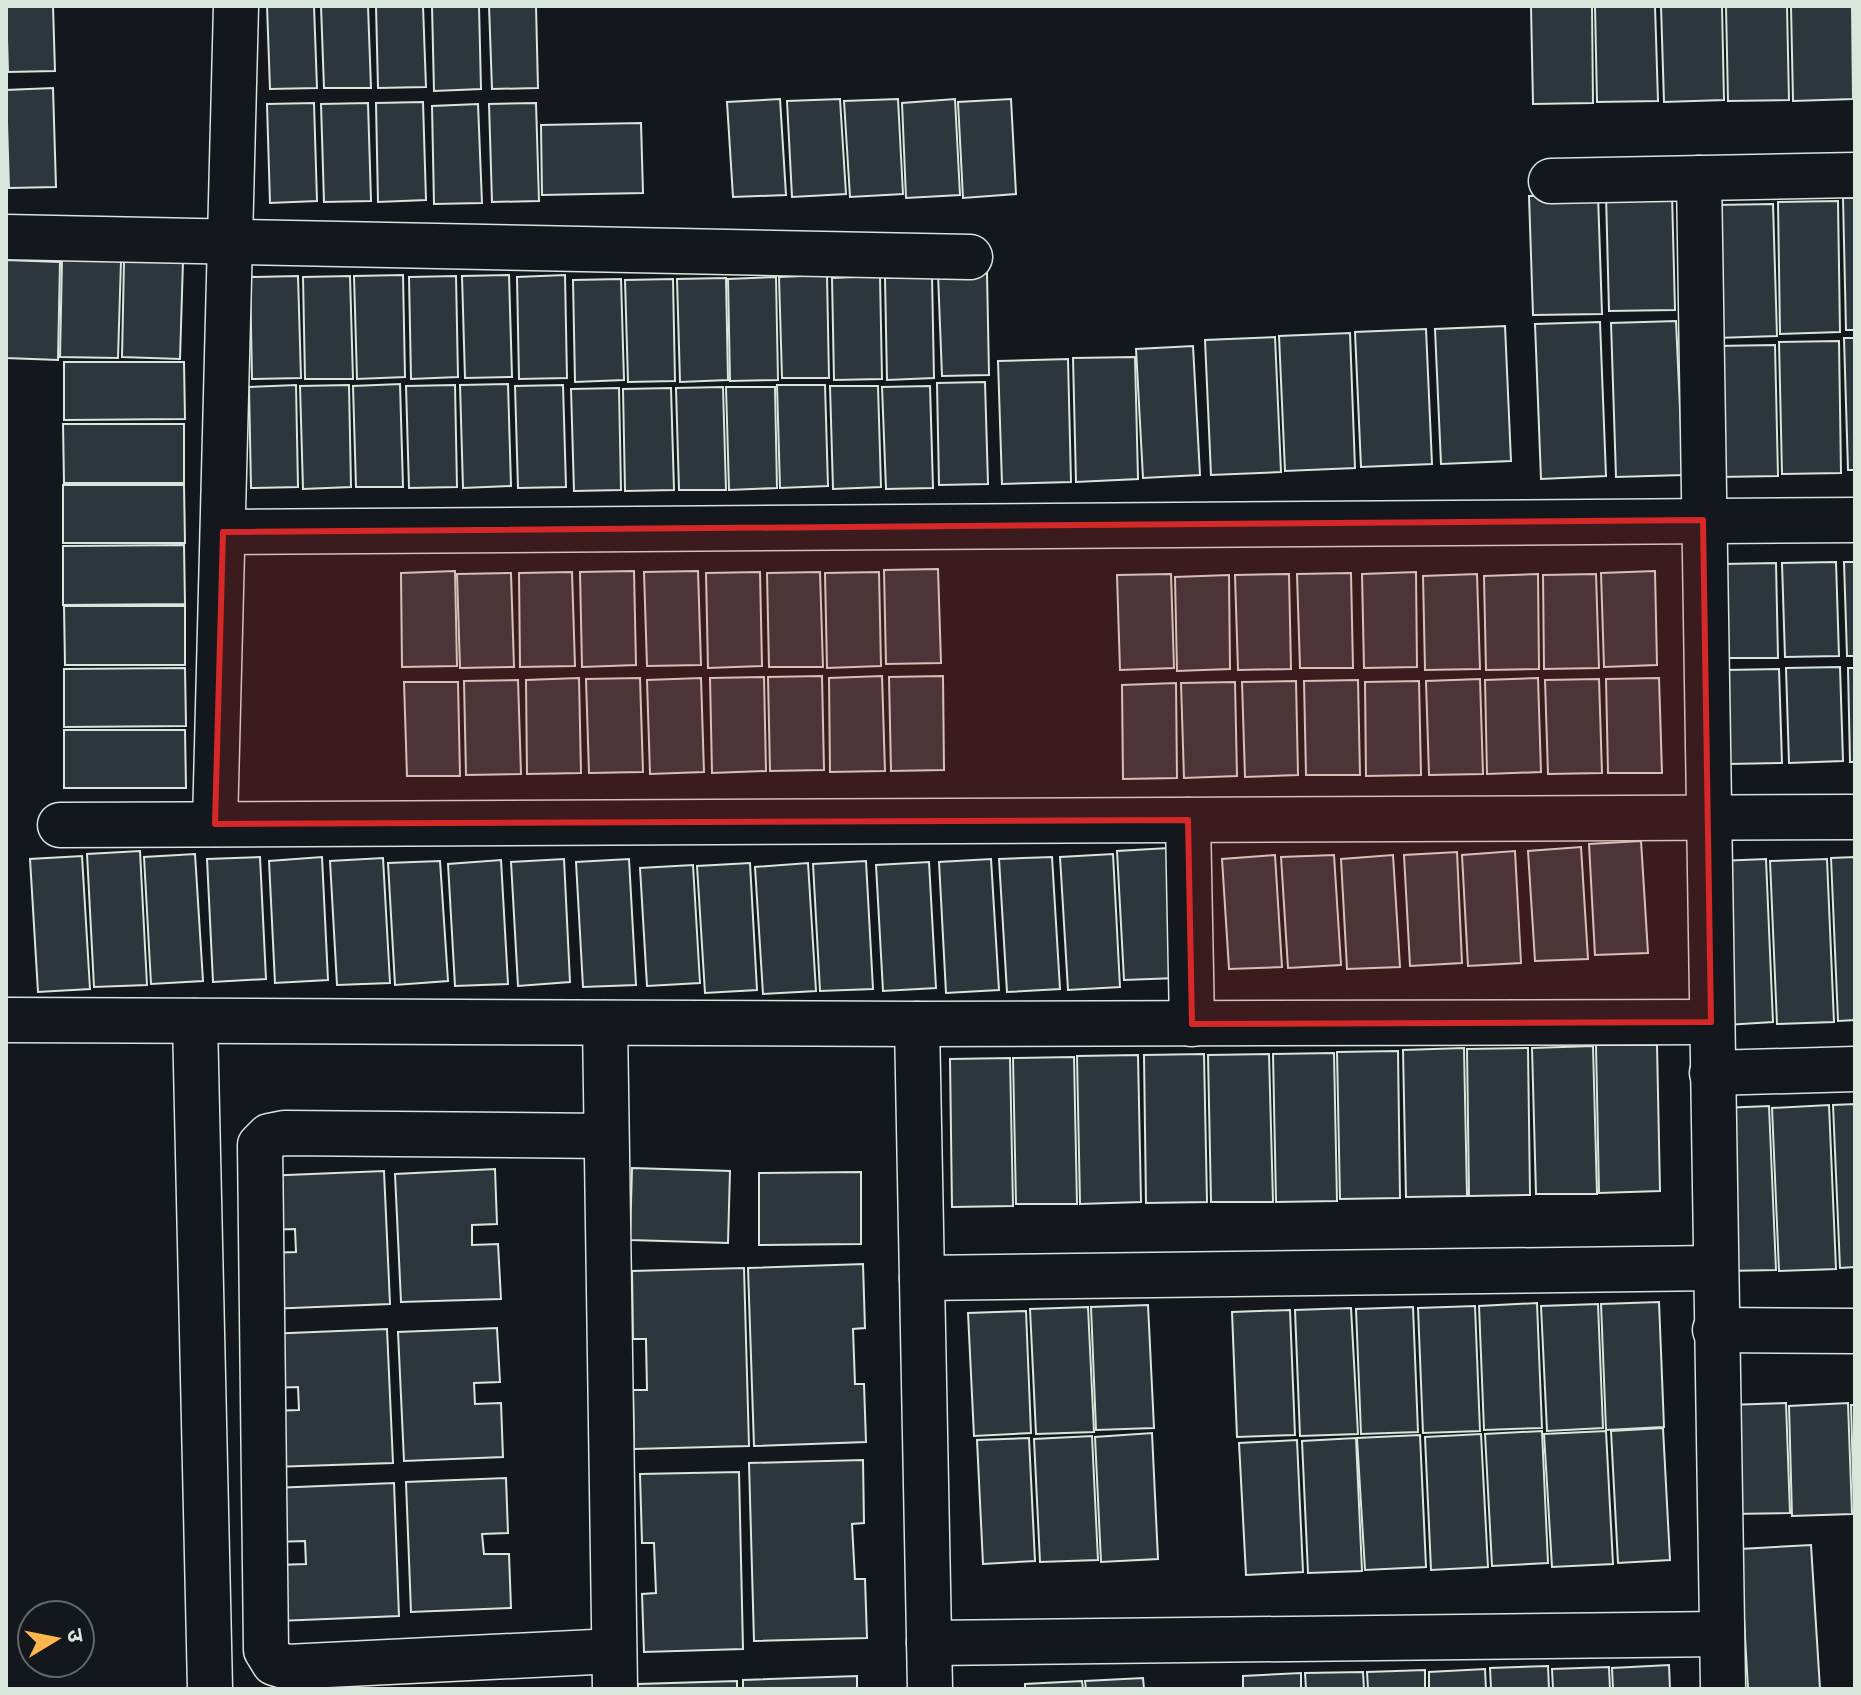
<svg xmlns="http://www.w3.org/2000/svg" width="1861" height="1695" font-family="'Asap Condensed','Noto Sans Devanagari',sans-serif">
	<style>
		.building { fill: #2c363c; stroke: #d8e6dc; stroke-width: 2 }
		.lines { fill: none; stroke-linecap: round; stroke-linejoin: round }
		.street-casing { stroke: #d8e6dc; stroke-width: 47 }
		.street { stroke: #14181c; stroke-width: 44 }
		.marked { fill: #d62828; fill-opacity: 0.2; stroke: #d62828; stroke-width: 6; stroke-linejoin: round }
	</style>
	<rect width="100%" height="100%" fill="#14181c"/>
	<g class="building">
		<polygon points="6,6 53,6 55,71 8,72"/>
		<polygon points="267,6 314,6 317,88 270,89"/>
		<polygon points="321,6 368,6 371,88 324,88"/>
		<polygon points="376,6 423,6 426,87 378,88"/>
		<polygon points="432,6 479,6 481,89 434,91"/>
		<polygon points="489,6 536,6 538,88 492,89"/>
		<polygon points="1531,6 1592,6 1593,103 1533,104"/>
		<polygon points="1595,6 1655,6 1658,101 1597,102"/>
		<polygon points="1661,6 1722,6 1724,100 1664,102"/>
		<polygon points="1726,6 1787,6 1789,100 1728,101"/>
		<polygon points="1791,6 1852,6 1853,99 1793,101"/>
		<polygon points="53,88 56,187 9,188 6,90"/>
		<polygon points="780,99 786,195 733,197 727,102"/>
		<polygon points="840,99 846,194 792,197 787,101"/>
		<polygon points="898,99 903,194 850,197 844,101"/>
		<polygon points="955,99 960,195 906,198 902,103"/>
		<polygon points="1011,99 1016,194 963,198 958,102"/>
		<polygon points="423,102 426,200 378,202 376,103"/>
		<polygon points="314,103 317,201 270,203 267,104"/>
		<polygon points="368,103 371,201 324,202 321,104"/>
		<polygon points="536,103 539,201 492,202 489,104"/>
		<polygon points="478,104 482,203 434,204 432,106"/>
		<polygon points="641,123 643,193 542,195 541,125"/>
		<polygon points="1672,194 1675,310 1609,311 1606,195"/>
		<polygon points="1598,195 1602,314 1533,315 1529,196"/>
		<polygon points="1843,198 1855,198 1855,330 1846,330"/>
		<polygon points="1838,201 1840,332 1780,334 1778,202"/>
		<polygon points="1773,204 1777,336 1716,338 1714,205"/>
		<polygon points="62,259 121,261 118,358 60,357"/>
		<polygon points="6,260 60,262 58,360 6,358"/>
		<polygon points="124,260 183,261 180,359 122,357"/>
		<polygon points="987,273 989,375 942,376 938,274"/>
		<polygon points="403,275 405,377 357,379 354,276"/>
		<polygon points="509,275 512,377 465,378 462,276"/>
		<polygon points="565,275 567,378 519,379 517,277"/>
		<polygon points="827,275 829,378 782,378 779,277"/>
		<polygon points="298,276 301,378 252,379 250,277"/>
		<polygon points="350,276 353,379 305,379 303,277"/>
		<polygon points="456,276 458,377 411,379 409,277"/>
		<polygon points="880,276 882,379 834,380 832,278"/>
		<polygon points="932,276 934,378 887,380 885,278"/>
		<polygon points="776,277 778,380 730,381 728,279"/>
		<polygon points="726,278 728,380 680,382 677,279"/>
		<polygon points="621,279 624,380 575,382 573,280"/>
		<polygon points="673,279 675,381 628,382 625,280"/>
		<polygon points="1676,321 1683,475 1616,477 1611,323"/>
		<polygon points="1600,322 1606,476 1541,479 1535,324"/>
		<polygon points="1505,326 1511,461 1441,464 1435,329"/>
		<polygon points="1426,329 1432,464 1361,467 1355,332"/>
		<polygon points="1350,333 1355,468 1285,471 1279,336"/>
		<polygon points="1275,337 1281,472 1211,475 1205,340"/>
		<polygon points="1844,338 1855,338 1855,470 1848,470"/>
		<polygon points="1839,341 1841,473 1782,474 1779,342"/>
		<polygon points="1775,345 1778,476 1719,477 1715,346"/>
		<polygon points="1193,346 1200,475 1143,478 1136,349"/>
		<polygon points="1135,357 1138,479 1076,482 1073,358"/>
		<polygon points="1068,359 1071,482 1002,484 998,361"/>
		<polygon points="64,362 184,362 185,419 64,420"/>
		<polygon points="985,382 988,484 939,485 937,383"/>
		<polygon points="400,384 403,487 356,487 353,386"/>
		<polygon points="508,384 511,486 463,488 460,385"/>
		<polygon points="296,385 298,487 251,488 249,387"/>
		<polygon points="349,385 351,487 303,489 300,386"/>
		<polygon points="455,385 457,487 409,488 406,386"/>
		<polygon points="563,385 566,487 518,488 515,386"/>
		<polygon points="777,385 825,385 828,486 780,488"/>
		<polygon points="830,386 878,386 881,487 833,489"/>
		<polygon points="930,386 933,488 886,489 882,387"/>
		<polygon points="723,387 726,490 679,490 676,388"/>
		<polygon points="726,387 775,387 777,488 729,490"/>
		<polygon points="619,388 621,490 574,491 571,389"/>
		<polygon points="671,388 674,490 625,491 623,389"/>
		<polygon points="63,424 184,424 184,483 64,483"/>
		<polygon points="63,485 184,485 185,543 63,543"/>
		<polygon points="184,545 185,604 63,605 63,546"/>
		<polygon points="1836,562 1839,656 1785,657 1782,563"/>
		<polygon points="1844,562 1855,562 1855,656 1847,656"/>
		<polygon points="1776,563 1778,658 1724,658 1722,564"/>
		<polygon points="938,569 941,663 886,664 884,570"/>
		<polygon points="455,571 457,666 402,667 401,573"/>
		<polygon points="634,571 636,665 582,667 580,572"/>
		<polygon points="698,571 701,665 647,666 644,572"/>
		<polygon points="1655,571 1657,665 1604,667 1601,573"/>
		<polygon points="572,572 575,666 520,667 519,573"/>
		<polygon points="760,572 762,666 708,668 706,573"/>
		<polygon points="820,572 823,667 769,667 767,573"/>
		<polygon points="879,572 881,666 827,668 825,573"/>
		<polygon points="1416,572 1417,667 1364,668 1362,574"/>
		<polygon points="511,573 514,667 460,668 457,574"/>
		<polygon points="1351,573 1353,668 1300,668 1297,574"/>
		<polygon points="1171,574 1174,668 1120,670 1117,575"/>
		<polygon points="1289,574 1291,669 1238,670 1235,575"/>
		<polygon points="1477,574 1480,669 1425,670 1423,576"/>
		<polygon points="1538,574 1539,669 1486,670 1484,576"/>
		<polygon points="1596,574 1599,668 1544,669 1543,575"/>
		<polygon points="1229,575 1230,669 1177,671 1175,577"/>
		<polygon points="64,606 185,606 185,665 65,665"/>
		<polygon points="1840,667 1843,761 1789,763 1786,668"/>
		<polygon points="185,668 186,726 64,727 64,669"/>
		<polygon points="1848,668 1855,668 1855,762 1850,762"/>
		<polygon points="1779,669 1782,763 1728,764 1725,670"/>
		<polygon points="822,676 824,770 770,771 768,677"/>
		<polygon points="882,676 885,771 830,772 829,678"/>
		<polygon points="943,676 944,770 891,771 889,677"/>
		<polygon points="764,677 766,771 712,773 710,678"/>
		<polygon points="579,678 581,773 527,774 526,680"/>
		<polygon points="640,678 643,772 589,773 586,679"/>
		<polygon points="701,678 704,772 650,774 647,680"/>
		<polygon points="1538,678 1541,772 1487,774 1485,680"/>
		<polygon points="1659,678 1662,773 1608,773 1606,679"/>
		<polygon points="1480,679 1483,774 1429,775 1426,681"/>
		<polygon points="1599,679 1602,773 1548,774 1545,680"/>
		<polygon points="518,680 521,774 466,775 464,681"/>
		<polygon points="1358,680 1360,775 1306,775 1304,681"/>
		<polygon points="1296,681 1298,775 1245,777 1242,682"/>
		<polygon points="1419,681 1421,775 1366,776 1365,682"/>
		<polygon points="404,682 458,682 460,776 407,776"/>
		<polygon points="1235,682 1237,776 1184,778 1181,683"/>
		<polygon points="1176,683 1177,778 1123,779 1122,685"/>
		<polygon points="64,730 185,730 186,788 64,788"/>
		<polygon points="1641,841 1648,953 1595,955 1589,844"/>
		<polygon points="1581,847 1588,959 1535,961 1528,851"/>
		<polygon points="1169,848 1177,978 1124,980 1117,851"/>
		<polygon points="140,851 147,985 94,987 87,854"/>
		<polygon points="1515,851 1521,963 1468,966 1462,855"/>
		<polygon points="1457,852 1462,963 1410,966 1404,855"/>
		<polygon points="195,854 203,981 151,984 144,857"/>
		<polygon points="1113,854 1120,987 1068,990 1060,857"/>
		<polygon points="1275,855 1282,967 1229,969 1222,859"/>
		<polygon points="1334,855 1341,965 1288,968 1281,857"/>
		<polygon points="1393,855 1400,967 1347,969 1341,859"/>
		<polygon points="82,856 90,989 38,992 30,859"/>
		<polygon points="260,857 266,979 213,982 207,859"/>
		<polygon points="322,857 328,980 275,983 269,861"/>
		<polygon points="1052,857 1060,989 1007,992 999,859"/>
		<polygon points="1855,857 1855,1020 1838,1021 1831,858"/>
		<polygon points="383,858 390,983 337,985 330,861"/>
		<polygon points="564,859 570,982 518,986 511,862"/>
		<polygon points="629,859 636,985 583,987 576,862"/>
		<polygon points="991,859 999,990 946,993 939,862"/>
		<polygon points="1766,859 1773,1022 1726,1025 1719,861"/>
		<polygon points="1827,859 1834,1022 1777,1024 1770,861"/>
		<polygon points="501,860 508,984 455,986 448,864"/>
		<polygon points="440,861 448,981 395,985 388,863"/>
		<polygon points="866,861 873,989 820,991 813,864"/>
		<polygon points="929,862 936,988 883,991 876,865"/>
		<polygon points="750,863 757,990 705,993 697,866"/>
		<polygon points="808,863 816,991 763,994 755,867"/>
		<polygon points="693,865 700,983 647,986 640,868"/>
		<polygon points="1596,1045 1657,1045 1660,1191 1599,1193"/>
		<polygon points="1593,1046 1597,1194 1536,1194 1532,1048"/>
		<polygon points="1464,1048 1467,1196 1406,1197 1403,1050"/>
		<polygon points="1528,1048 1530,1195 1469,1196 1467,1049"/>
		<polygon points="1398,1051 1400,1198 1340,1199 1337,1052"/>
		<polygon points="1334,1053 1337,1201 1276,1202 1273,1054"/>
		<polygon points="1204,1054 1207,1202 1146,1203 1144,1055"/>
		<polygon points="1269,1054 1273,1202 1211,1202 1208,1055"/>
		<polygon points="1138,1055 1141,1202 1080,1204 1077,1056"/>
		<polygon points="1074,1057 1077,1204 1016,1204 1013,1058"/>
		<polygon points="1010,1058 1013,1206 952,1207 950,1059"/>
		<polygon points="1855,1104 1855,1267 1840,1268 1833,1105"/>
		<polygon points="1829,1105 1836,1269 1779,1271 1772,1108"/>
		<polygon points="1769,1106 1776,1270 1727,1271 1721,1108"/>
		<polygon points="632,1168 730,1171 728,1243 630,1240"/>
		<polygon points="495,1169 497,1224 472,1225 472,1245 498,1244 501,1299 401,1302 395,1174"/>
		<polygon points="384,1171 390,1304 268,1309 266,1253 296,1252 295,1229 265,1230 263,1176"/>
		<polygon points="861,1172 861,1244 759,1245 759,1173"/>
		<polygon points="863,1264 865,1328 853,1329 855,1384 864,1384 866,1442 754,1446 748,1268"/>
		<polygon points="744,1268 749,1446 634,1449 633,1390 647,1390 646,1339 633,1339 632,1271"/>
		<polygon points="1659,1302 1664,1427 1606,1430 1601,1304"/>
		<polygon points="1537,1303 1542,1428 1484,1430 1479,1306"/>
		<polygon points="1598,1304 1603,1428 1547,1431 1541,1306"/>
		<polygon points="1148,1305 1154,1428 1096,1430 1091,1307"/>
		<polygon points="1475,1306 1480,1431 1423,1433 1418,1308"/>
		<polygon points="1088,1307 1094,1432 1036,1434 1030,1309"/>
		<polygon points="1413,1307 1418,1432 1361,1434 1356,1309"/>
		<polygon points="1351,1308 1358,1434 1300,1436 1295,1310"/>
		<polygon points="1290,1310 1295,1435 1237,1437 1232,1312"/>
		<polygon points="1026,1311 1031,1433 974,1436 968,1313"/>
		<polygon points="497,1328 500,1382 474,1383 475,1404 501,1403 503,1457 404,1461 398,1332"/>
		<polygon points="387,1329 393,1463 272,1467 269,1411 299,1410 298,1387 268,1388 266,1334"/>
		<polygon points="1786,1403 1790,1513 1730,1514 1727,1405"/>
		<polygon points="1848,1403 1852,1514 1792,1516 1789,1406"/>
		<polygon points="1851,1405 1855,1405 1855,1514 1854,1514"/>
		<polygon points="1663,1428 1670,1560 1618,1563 1611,1431"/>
		<polygon points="1542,1431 1548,1563 1492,1566 1485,1434"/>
		<polygon points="1606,1431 1613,1564 1552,1567 1544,1434"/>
		<polygon points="1152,1433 1158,1559 1101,1562 1095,1437"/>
		<polygon points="1481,1434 1488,1567 1431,1570 1425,1437"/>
		<polygon points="1420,1435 1426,1567 1365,1570 1357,1438"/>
		<polygon points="1092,1436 1098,1560 1040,1562 1034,1439"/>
		<polygon points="1029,1438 1035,1561 983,1564 977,1440"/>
		<polygon points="1356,1438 1362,1571 1308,1573 1302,1441"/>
		<polygon points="1297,1440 1303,1572 1246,1575 1239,1443"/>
		<polygon points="863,1460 864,1523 852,1524 855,1579 865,1579 867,1638 754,1641 749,1463"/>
		<polygon points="739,1472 743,1649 644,1652 642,1594 656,1593 654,1543 642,1543 640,1474"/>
		<polygon points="506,1478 508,1533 482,1534 484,1554 509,1554 511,1608 411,1612 406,1482"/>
		<polygon points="394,1483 399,1616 278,1621 276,1565 306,1564 305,1541 275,1542 273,1488"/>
		<polygon points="1811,1545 1820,1689 1748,1689 1740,1549"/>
		<polygon points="1669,1665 1670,1689 1613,1689 1612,1668"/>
		<polygon points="1548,1666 1549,1689 1491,1689 1490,1668"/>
		<polygon points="1609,1667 1610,1689 1553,1689 1552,1669"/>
		<polygon points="1485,1669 1486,1689 1429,1689 1429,1672"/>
		<polygon points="1425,1670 1425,1689 1368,1689 1367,1672"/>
		<polygon points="1363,1672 1364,1689 1306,1689 1305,1673"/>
		<polygon points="1301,1673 1301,1689 1243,1689 1243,1676"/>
		<polygon points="857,1676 857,1689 743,1689 743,1680"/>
		<polygon points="1143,1678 1144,1689 1086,1689 1085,1681"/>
		<polygon points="737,1681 737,1689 638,1689 638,1684"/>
		<polygon points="1082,1681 1083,1689 1025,1689 1025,1684"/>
	</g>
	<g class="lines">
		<g class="street-casing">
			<g id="street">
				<path d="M1699,178C1704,681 1713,1185 1723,1689"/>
				<polyline points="1551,181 1855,175"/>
				<polyline points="6,237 970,257"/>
				<polyline points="223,532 1855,520"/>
				<polyline points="1188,820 1192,1024"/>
				<polyline points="215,824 236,6"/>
				<polyline points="60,825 1855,817"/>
				<polyline points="6,1020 917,1024 1711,1022"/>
				<polyline points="195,1021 210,1689"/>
				<polyline points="605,1023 615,1689"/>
				<polyline points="917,1024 930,1689"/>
				<polyline points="1712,1073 1855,1069"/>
				<polyline points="606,1136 284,1133 269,1136 260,1145 266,1650 274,1663 287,1667 614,1651"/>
				<polyline points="922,1278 1714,1268"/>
				<polyline points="1715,1330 1855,1331"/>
				<polyline points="929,1643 1722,1634"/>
			</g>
		</g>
		<use href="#street" class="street"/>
	</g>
	<path class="marked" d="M1703,520L1711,1022L1192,1024L1188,820L215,824L223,532Z"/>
	<rect width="1861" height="1695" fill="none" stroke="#d8e6dc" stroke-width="16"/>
	<g transform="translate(56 1639) rotate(80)"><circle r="38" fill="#14181c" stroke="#626a69" stroke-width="2"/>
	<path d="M0-6L14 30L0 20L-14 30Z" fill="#ffb74d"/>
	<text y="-12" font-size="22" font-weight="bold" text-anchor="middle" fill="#d8e6dc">उ</text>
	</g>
</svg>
